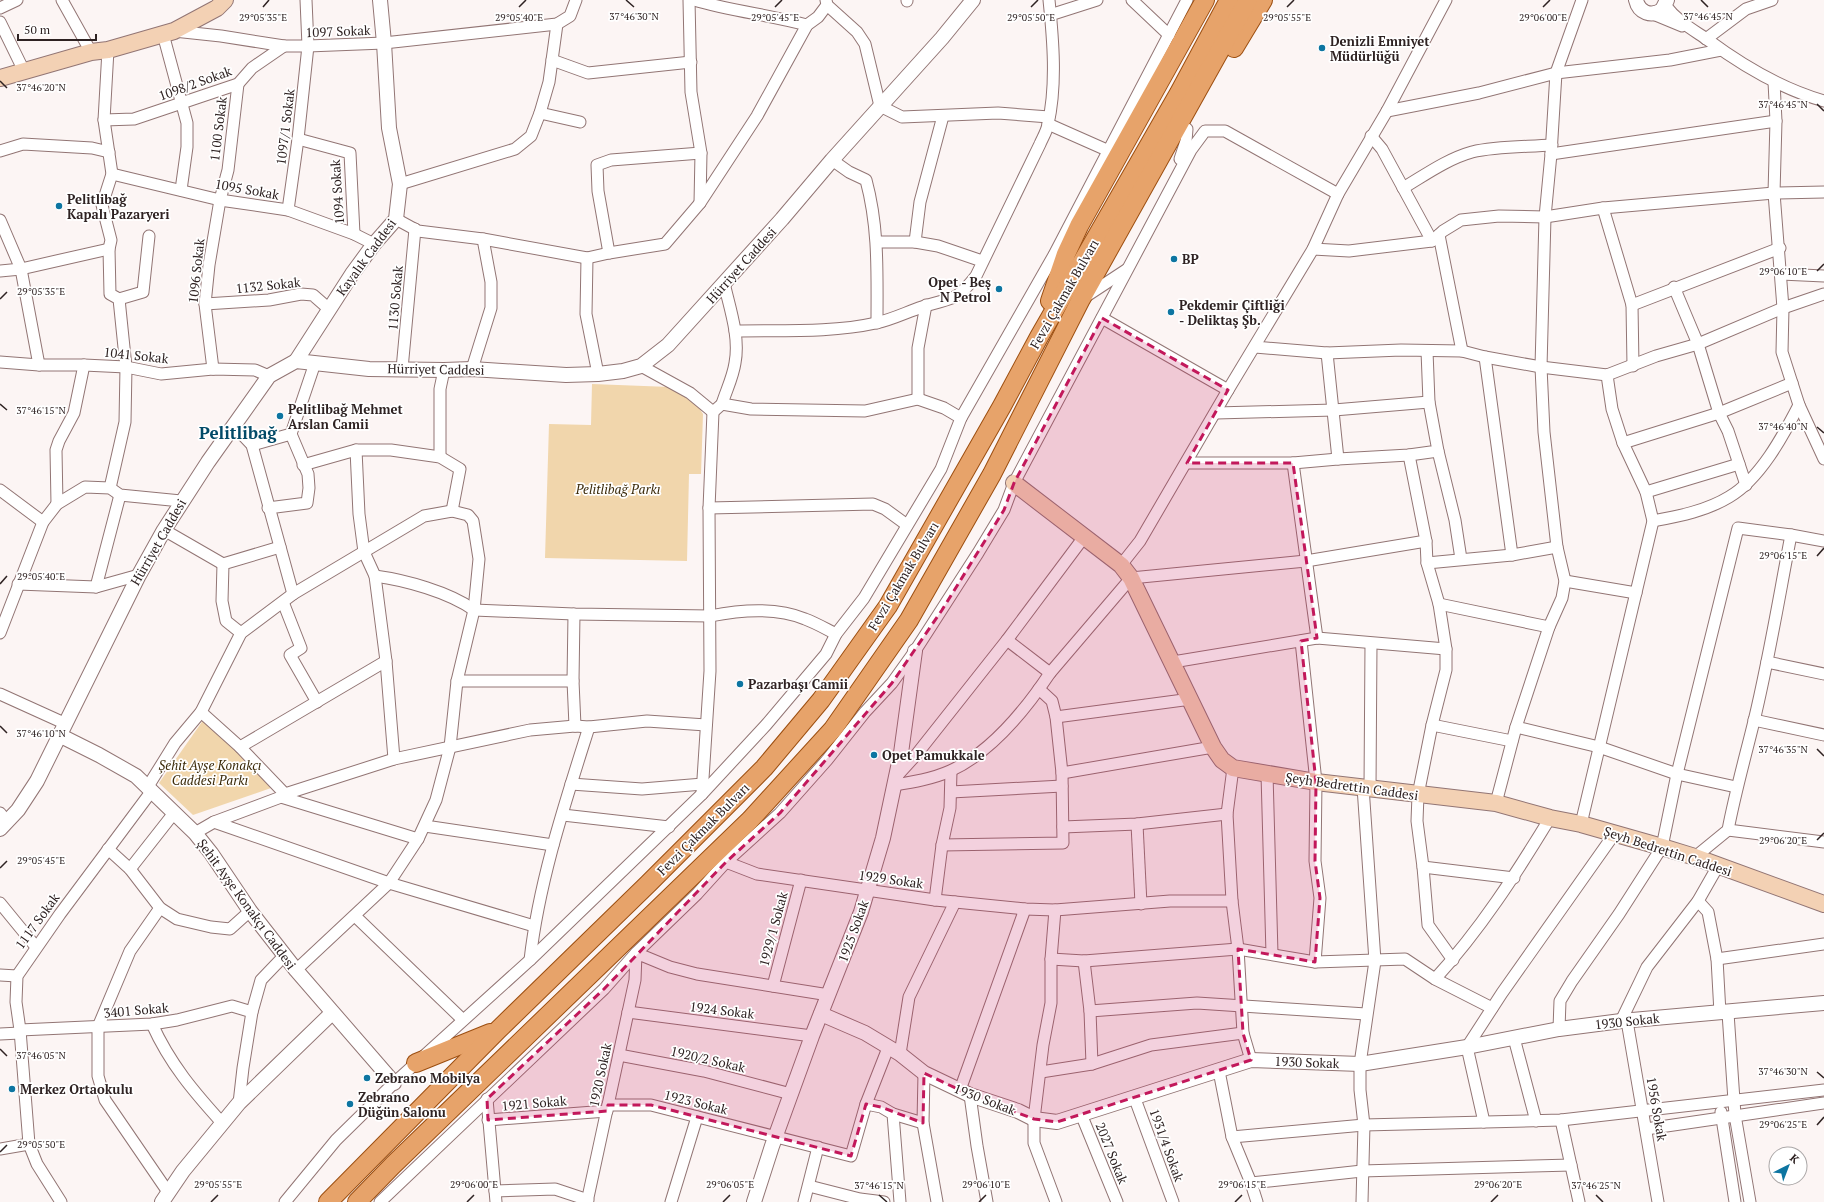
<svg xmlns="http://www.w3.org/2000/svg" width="1824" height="1202" font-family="'PT Serif',serif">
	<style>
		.green { fill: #f1d6ac }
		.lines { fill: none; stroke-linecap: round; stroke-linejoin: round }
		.minor-casing { stroke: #927574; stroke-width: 13 }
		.tertiary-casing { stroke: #927574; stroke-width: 16 }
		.secondary-casing { stroke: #927574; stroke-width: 18 }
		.primary-casing { stroke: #9c4e10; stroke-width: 20 }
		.minor { stroke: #fff; stroke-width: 11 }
		.tertiary { stroke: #fff; stroke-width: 14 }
		.secondary { stroke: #f3d1b4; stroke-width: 16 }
		.primary { stroke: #e7a36a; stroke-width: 18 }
		.marked { fill: #c2185b; fill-opacity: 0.2; stroke: #c2185b; stroke-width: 3; stroke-dasharray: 8 5; stroke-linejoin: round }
		.ticks { fill: none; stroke: #2e2222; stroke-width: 1.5 }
		.poi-dot { fill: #0d75a1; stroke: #fff; stroke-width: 1.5 }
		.labels { text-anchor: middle; stroke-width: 3.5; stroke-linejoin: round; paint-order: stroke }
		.street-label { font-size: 13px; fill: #2e2222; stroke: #fff }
		.poi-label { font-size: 13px; font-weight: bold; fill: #2e2222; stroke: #fff; text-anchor: start }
		.park-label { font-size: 13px; font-style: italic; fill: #3b2a09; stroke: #fff }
		.district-label { font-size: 17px; font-weight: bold; fill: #024a68; stroke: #fff }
		.ticks-label { font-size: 10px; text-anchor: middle; fill: #2e2222; stroke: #fff; stroke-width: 3.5; stroke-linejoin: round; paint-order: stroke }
	</style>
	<rect width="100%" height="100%" fill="#fcf5f4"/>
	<g class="green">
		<polygon points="592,384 670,387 696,403 703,414 701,474 689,474 687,561 545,558 549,424 591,425"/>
		<polygon points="204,719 239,752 271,788 193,815 159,783"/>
	</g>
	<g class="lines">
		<g class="minor-casing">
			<g id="minor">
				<polyline points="62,0 91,52"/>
				<polyline points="689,0 691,92 701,153 700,203"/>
				<path d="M694,0C731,11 770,15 807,25"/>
				<polyline points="1132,0 1169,35"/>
				<polyline points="907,1 907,0"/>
				<polyline points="827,5 857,32 865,44 880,106 902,117 998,113 1049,117"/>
				<path d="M1665,5C1677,21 1692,29 1708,40C1743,66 1782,89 1824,101"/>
				<polyline points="0,8 17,0"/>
				<polyline points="1653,14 1682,26"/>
				<polyline points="1050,15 1097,0"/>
				<polyline points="0,22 24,71"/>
				<polyline points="174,31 221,36 284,46 308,46 384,43 557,24 570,16 576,0"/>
				<polyline points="163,34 187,123 187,147 181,190"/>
				<polyline points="1706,39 1746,9 1772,0"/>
				<polyline points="108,50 104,120 112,174 102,205 111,240 109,249 110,294 119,299 126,367 125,422 110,488"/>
				<polyline points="552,60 588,73 691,62"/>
				<polyline points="1774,82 1776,121 1774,193 1783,308 1782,352 1799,405 1824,459"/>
				<polyline points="1387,111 1479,93 1556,73 1670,60 1721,50"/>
				<polyline points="540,113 580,122"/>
				<polyline points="104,120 134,119 238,84 252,68 284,46"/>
				<polyline points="1048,124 1109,151"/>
				<polyline points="1371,136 1382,149 1432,241"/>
				<polyline points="298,139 350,153 354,234"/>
				<polyline points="0,151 23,144 92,148 109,152"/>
				<polyline points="1551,154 1776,121"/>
				<polyline points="1180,159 1186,141 1187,129"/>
				<path d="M832,160L849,172L866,180C879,228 877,274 877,323"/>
				<polyline points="112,174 220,200 288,210 354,234 374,244"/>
				<polyline points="400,184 515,149 531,136 540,113 549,82 557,24"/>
				<path d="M1403,188C1425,175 1447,159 1472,152C1497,146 1525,147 1552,145"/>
				<polyline points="1603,208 1774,193 1824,192"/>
				<polyline points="288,210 298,139 308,46 306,0"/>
				<polyline points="396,219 418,231 483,239 587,258 609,253 665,244 700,203 757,116 807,25 818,17 827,5 826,0"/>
				<polyline points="0,220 21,269 39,365"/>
				<polyline points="1439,235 1462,351"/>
				<polyline points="877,242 915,242 938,246 982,261"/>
				<polyline points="915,242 920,202 943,116"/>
				<polyline points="1313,249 1349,251 1432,241 1443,231 1461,220 1499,216 1545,217 1603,208 1632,305 1633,366"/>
				<polyline points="609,253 598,191 597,165 611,160 701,153"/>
				<polyline points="587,258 586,314 598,374"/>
				<polyline points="0,271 21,269 109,249"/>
				<polyline points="1781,274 1824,276"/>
				<polyline points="1674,287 1698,344 1719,413 1728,431 1746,485"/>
				<polyline points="1085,297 1126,270"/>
				<polyline points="119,299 143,292 149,236"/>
				<polyline points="205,304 269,300 301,294 313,295 329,309"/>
				<polyline points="1632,305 1780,248"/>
				<polyline points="1102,318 1228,390"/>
				<path d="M735,331C781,330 831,333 876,323C891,320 907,312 922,307C952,297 955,303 976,276L1040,144C1043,137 1047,131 1048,124C1057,85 1053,39 1049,0"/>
				<polyline points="1255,347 1327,353 1401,350 1462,351 1485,357 1541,367 1607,375 1656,356 1698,344 1783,308 1824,294"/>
				<polyline points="1327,353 1338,459"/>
				<polyline points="1485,357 1512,555"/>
				<polyline points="0,362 39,365 84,365 126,367 161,374 213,369 255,370 269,376"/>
				<polyline points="641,366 690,393 713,412 722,404 751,409 865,411 918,399 944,408 961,418"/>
				<polyline points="213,369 205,304 209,265 220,200 228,170 238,84"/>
				<polyline points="402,369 415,229"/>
				<polyline points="472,369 491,308 491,282 483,239"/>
				<polyline points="918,399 918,348 926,305"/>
				<path d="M722,404C726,391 733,377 735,363C740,337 730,309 724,283"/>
				<polyline points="1216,413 1334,410 1429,402"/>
				<polyline points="233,425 252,445 293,594"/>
				<polyline points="291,434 315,363"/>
				<polyline points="1623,443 1719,413 1792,383"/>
				<polyline points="252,445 291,434 308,474 309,488 307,503 268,508"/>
				<polyline points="356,450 359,514 364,552 375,576 386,661 394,759"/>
				<polyline points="1438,451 1455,520 1461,559"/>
				<polyline points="1409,455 1426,541 1427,563 1439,604 1446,649 1446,670 1432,725 1418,795 1417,821 1423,867 1428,925 1453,960"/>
				<polyline points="440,457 440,389 444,370"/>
				<polyline points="1187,463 1293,463 1338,459 1409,455 1438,451 1429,402 1427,351"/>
				<polyline points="1293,463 1317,638"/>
				<polyline points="303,465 356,450 391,450 440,457 460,469 452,511"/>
				<polyline points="0,490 43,522"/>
				<polyline points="1646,492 1739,464"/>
				<polyline points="57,504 56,450 59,441 74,413 84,365"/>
				<polyline points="709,508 873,504 885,509 907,525"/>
				<path d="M1653,521C1679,516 1706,511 1729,497C1760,479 1783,436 1799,405"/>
				<polyline points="164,530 223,564"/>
				<polyline points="1427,563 1512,555 1557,547"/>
				<polyline points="1121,565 1140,541 1228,390 1313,249 1338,194 1387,111 1446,0"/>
				<path d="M375,576C405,580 449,592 474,610L574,614L710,616C740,610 777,607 805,619C816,623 826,629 836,634"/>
				<polyline points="1565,581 1636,593"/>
				<polyline points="18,584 96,587 139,575"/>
				<polyline points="96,587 120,495"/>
				<polyline points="283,602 301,648 290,655 317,702"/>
				<polyline points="1439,604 1549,627"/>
				<polyline points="574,614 573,681 575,726"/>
				<polyline points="0,633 43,522 57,504 85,487 110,488 120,495 181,501"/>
				<polyline points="241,633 226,621 222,601 223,564 280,547"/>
				<polyline points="1007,640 1050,673"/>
				<polyline points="1301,641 1316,782 1315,861 1320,898 1315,962"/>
				<polyline points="1173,662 1317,638 1446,649"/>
				<polyline points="1767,662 1824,674"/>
				<polyline points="457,681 573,681"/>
				<polyline points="0,694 64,723"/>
				<polyline points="201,712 240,747 285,794"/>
				<polyline points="1056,717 1191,699"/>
				<polyline points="1754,720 1824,735"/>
				<polyline points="1432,725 1512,741"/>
				<polyline points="1516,727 1599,747 1677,774 1736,787"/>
				<polyline points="240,747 386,661"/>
				<polyline points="1233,768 1227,814 1232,901 1238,949 1243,1033 1251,1060"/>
				<polyline points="1062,773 1213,747"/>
				<polyline points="1267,774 1272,954"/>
				<polyline points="896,777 916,755 1007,640 1084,537"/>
				<polyline points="571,784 642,789 703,784"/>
				<path d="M894,785C913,782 932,779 950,771C990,753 1026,709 1050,673L1131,578L1306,561L1426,541"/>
				<polyline points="147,788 175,743 201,712 241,633 293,594 424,516 452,511 468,515 473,521 479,559 474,610 457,681 450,747 436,800 418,839 389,883 296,970"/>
				<polyline points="1370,788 1371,644"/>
				<polyline points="951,792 1062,786"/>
				<polyline points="702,794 710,671 709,508 713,412"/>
				<polyline points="281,797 418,839"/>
				<polyline points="1496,803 1516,727 1549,627 1562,598 1565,581 1557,547 1544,432 1541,367 1545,217 1551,154 1556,73 1582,0"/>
				<polyline points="0,813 7,822"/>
				<polyline points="563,815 669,827"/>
				<polyline points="214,822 389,883 534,926"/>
				<polyline points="1137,824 1141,904"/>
				<polyline points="1581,824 1653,521 1646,492 1623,443 1612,409 1607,375"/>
				<polyline points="425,826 553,845"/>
				<polyline points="1063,827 1137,824 1227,814"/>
				<polyline points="1728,830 1824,842"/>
				<polyline points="195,833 214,822 281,797 285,794 394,759 530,730 575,726 589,727 647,721 706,725"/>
				<polyline points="942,845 1063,843 1062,773 1056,717 1052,701 1039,689"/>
				<polyline points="108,849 130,869 160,908 177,919 211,927 230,929 250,911"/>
				<path d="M1695,857L1728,830C1735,793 1745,758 1754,721C1769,659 1779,597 1791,535"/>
				<polyline points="726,862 757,874 935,900 1025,909 1055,910 1170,901 1232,901"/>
				<polyline points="1423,867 1514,878"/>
				<polyline points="130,869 174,813"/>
				<polyline points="935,900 942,845 950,808 951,771"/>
				<polyline points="1698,901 1708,912 1717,959 1720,1013"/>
				<polyline points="0,903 36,947"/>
				<polyline points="160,908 130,951 98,1027 98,1076 105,1100 168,1192"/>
				<polyline points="1055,910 1051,959 1051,1003 1043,1045 1034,1119 1034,1143 1056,1202"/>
				<polyline points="355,916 463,1020"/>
				<polyline points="1051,959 1084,961 1238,949 1315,962 1405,959 1435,979 1492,1008"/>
				<polyline points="1717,959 1824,944"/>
				<path d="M530,960C539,881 565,803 589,727"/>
				<polyline points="1084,961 1090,1011 1092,1064"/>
				<polyline points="0,975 17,976"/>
				<path d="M1435,979C1480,930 1516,874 1550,818"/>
				<polyline points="773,986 801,880"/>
				<polyline points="1090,1011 1197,1003 1366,1014"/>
				<polyline points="628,1012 812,1036"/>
				<polyline points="1728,1013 1735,1115 1750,1202"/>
				<polyline points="1621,1021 1647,967 1698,901 1718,866"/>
				<polyline points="1627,1021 1658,1202"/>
				<path d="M152,1024C170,1064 194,1092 223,1124"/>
				<polyline points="1559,1029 1560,1001 1572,981 1619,914 1662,847 1677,774 1738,528 1791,535 1824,541"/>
				<polyline points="20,1030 152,1024 177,1020 232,1006 252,1012"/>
				<polyline points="0,1034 20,1033"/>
				<polyline points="1514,1038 1536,1121"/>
				<polyline points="900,1054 909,997 955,902"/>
				<polyline points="619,1055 704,1071 791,1094"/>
				<polyline points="1219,1071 1232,1137 1251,1183 1257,1202"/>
				<polyline points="1041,1072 1092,1064 1151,1045 1243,1033"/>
				<polyline points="924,1073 923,1123 937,1202"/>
				<polyline points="960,1090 1025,909"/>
				<polyline points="970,1095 977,1146 987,1202"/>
				<polyline points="487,1099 496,1202"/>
				<polyline points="1135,1099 1173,1202"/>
				<polyline points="239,1103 243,1068 252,1012 261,980 284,956"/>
				<polyline points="866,1104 881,1107 893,1114 900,1202"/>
				<polyline points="608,1105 651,1105 851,1156 866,1104 888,1048"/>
				<polyline points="1721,1112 1735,1202"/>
				<polyline points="893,1114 923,1123"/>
				<polyline points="1081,1114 1117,1202"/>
				<polyline points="488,1120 607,1111"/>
				<polyline points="1561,1120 1579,1202"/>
				<polyline points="1484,1122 1467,1047 1502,993 1615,833"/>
				<polyline points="1646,1129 1824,1103"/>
				<polyline points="1232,1137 1364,1125 1561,1120 1824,1090"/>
				<polyline points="0,1149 29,1144"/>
				<polyline points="1251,1183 1362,1171 1571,1165"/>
				<polyline points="809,1186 860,1199 884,1202"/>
				<polyline points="495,1191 555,1189 588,1200"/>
				<polyline points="61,1202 37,1164 29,1144 20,1030 16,1002 17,976 60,914 151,792"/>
				<polyline points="285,1202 336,1140 394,1083 530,960 702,794 766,725 826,654 836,634 864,598 941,469 961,418 1054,255 1187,0"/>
				<polyline points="380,1202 604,989 636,953 697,894 726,862 780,813 827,760 865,712 892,683 915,651 978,553 1004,510 1014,483 1191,150 1205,131 1225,131 1338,194"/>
				<polyline points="587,1202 635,980 636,953 670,967 697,974 829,995"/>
				<polyline points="671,1202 697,1117"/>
				<polyline points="804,1202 818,1147"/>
				<polyline points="1362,1202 1364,1125 1360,1090 1360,1064 1375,961 1363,787"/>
			</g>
		</g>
		<g class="tertiary-casing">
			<g id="tertiary">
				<path d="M1636,0C1639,13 1651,17 1662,10L1667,0"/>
				<polyline points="296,361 352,274 374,244 396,219 400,184 389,128 384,43 380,0"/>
				<polyline points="59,735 99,755 136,776 195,833 211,853 250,911 296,970 394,1083"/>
				<polyline points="0,829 18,810 37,781 139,575 164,530 208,462 269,376 296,361 369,369 444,370 472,369 566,375 598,374 623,371 641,366 668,345 782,219 832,160 942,38 973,0"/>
				<polyline points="821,1014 865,1033 900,1054 924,1073 970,1095 1018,1111 1034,1119 1057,1122 1251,1060 1360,1064 1467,1047 1559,1029 1621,1021 1824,1003"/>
				<polyline points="162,1202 183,1171 239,1103 332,1013"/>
				<polyline points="754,1202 772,1146 812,1036 861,912 883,838 901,753 915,651"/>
			</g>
		</g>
		<g class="secondary-casing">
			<g id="secondary">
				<polyline points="0,78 91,52 108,50 174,31 217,8 225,0"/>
				<polyline points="1014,483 1121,565 1131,578 1213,747 1222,760 1233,768 1316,782 1496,803 1550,818 1581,824 1662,847 1695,857 1824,904"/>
			</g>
		</g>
		<g class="primary-casing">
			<g id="primary">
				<polyline points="1234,48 1263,0"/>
				<polyline points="1050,301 1066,254 1079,226 1205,0"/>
				<polyline points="416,1063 490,1033"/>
				<polyline points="328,1202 498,1030 648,884 764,768 821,700 888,606 1002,406 1039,337 1179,93 1229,0"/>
				<polyline points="357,1202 393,1165 750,820 833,729 909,620 992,474 1081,299 1248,0"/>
			</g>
		</g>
		<use href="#minor" class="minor"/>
		<use href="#tertiary" class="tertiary"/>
		<use href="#secondary" class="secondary"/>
		<use href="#primary" class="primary"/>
	</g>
	<path class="marked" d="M1102,318L1228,390L1187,463H1293L1317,638L1301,641L1316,782L1315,861L1320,898L1315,962L1238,949L1243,1033L1251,1060L1057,1122L1034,1119L970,1095L924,1073L923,1123L881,1107L866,1104L851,1156L651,1105H608L607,1111L488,1120L487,1099L604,989L726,862L780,813L892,683L942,610L1004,510L1014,483Z"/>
	<path class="ticks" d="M626,0L634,7M1701,0L1708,7M263,7L269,0M519,7L526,0M775,7L782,0M1031,7L1038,0M1287,7L1294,0M1543,7L1550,0M0,81L7,88M1817,104L1824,111M1817,271L1824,264M0,299L7,292M0,404L7,410M1817,427L1824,433M1817,556L1824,548M0,584L7,576M0,726L7,733M1817,749L1824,756M1817,840L1824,833M0,868L7,861M0,1049L7,1056M1817,1072L1824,1078M1817,1125L1824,1117M0,1152L7,1145M879,1195L887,1202M1596,1195L1603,1202M211,1202L218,1195M467,1202L474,1195M723,1202L730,1195M979,1202L986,1195M1235,1202L1242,1195M1491,1202L1498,1195"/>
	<g class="poi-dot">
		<circle cx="1322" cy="48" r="4"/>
		<circle cx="59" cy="206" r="4"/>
		<circle cx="1174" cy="259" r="4"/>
		<circle cx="999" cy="289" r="4"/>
		<circle cx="1171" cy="312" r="4"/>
		<circle cx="280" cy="416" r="4"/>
		<circle cx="740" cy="684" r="4"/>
		<circle cx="874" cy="755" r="4"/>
		<circle cx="367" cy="1078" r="4"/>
		<circle cx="12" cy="1089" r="4"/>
		<circle cx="350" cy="1104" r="4"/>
	</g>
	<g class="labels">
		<g class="street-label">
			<text transform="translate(338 31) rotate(-2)" y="5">1097 Sokak</text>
			<text transform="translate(195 83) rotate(-20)" y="5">1098/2 Sokak</text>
			<text transform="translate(285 127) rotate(-83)" y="5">1097/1 Sokak</text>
			<text transform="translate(218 129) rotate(-83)" y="5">1100 Sokak</text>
			<text transform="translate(247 189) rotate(10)" y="5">1095 Sokak</text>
			<text transform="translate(337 192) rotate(-94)" y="5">1094 Sokak</text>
			<text transform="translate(366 257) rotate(-54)" y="5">Kayalık Caddesi</text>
			<text transform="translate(741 265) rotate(-48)" y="5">Hürriyet Caddesi</text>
			<text transform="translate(196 271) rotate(-84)" y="5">1096 Sokak</text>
			<text transform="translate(268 285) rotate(-6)" y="5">1132 Sokak</text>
			<text transform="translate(1064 294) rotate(-60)" y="5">Fevzi Çakmak Bulvarı</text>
			<text transform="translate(395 298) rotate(-85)" y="5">1130 Sokak</text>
			<text transform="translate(136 355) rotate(6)" y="5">1041 Sokak</text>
			<text transform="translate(436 369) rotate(1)" y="5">Hürriyet Caddesi</text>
			<text transform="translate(158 542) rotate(-60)" y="5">Hürriyet Caddesi</text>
			<text transform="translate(903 576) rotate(-59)" y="5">Fevzi Çakmak Bulvarı</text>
			<text transform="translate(1352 786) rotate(8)" y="5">Şeyh Bedrettin Caddesi</text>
			<text transform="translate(703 829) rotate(-45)" y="5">Fevzi Çakmak Bulvarı</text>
			<text transform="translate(1668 851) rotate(18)" y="5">Şeyh Bedrettin Caddesi</text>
			<text transform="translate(891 879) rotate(8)" y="5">1929 Sokak</text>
			<text transform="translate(247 904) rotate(54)" y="5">Şehit Ayşe Konakçı Caddesi</text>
			<text transform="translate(37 921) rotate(-54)" y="5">1117 Sokak</text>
			<text transform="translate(773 929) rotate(-75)" y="5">1929/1 Sokak</text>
			<text transform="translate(853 931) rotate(-70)" y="5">1925 Sokak</text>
			<text transform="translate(136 1010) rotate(-5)" y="5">3401 Sokak</text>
			<text transform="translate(722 1010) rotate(7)" y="5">1924 Sokak</text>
			<text transform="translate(1627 1021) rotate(-6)" y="5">1930 Sokak</text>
			<text transform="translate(708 1059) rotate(13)" y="5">1920/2 Sokak</text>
			<text transform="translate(1307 1062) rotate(2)" y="5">1930 Sokak</text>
			<text transform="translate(600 1075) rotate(-78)" y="5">1920 Sokak</text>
			<text transform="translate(985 1099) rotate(21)" y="5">1930 Sokak</text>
			<text transform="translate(696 1102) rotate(14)" y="5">1923 Sokak</text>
			<text transform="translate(534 1103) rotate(-5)" y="5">1921 Sokak</text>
			<text transform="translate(1657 1109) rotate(80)" y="5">1956 Sokak</text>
			<text transform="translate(1167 1145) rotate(70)" y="5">1931/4 Sokak</text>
			<text transform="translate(1112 1153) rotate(68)" y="5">2027 Sokak</text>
		</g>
		<g class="poi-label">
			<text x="1330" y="46">Denizli Emniyet<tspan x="1330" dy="15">Müdürlüğü</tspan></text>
			<text x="67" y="204">Pelitlibağ<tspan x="67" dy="15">Kapalı Pazaryeri</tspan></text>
			<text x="1182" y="264">BP</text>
			<text x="991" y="287" text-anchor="end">Opet - Beş<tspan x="991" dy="15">N Petrol</tspan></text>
			<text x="1179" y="310">Pekdemir Çiftliği<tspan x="1179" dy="15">- Deliktaş Şb.</tspan></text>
			<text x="288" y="414">Pelitlibağ Mehmet<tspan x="288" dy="15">Arslan Camii</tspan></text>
			<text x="748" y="689">Pazarbaşı Camii</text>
			<text x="882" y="760">Opet Pamukkale</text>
			<text x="375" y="1083">Zebrano Mobilya</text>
			<text x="20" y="1094">Merkez Ortaokulu</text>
			<text x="358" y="1102">Zebrano<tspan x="358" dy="15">Düğün Salonu</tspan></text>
		</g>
		<g class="park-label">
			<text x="618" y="494">Pelitlibağ Parkı</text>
			<text x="210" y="770">Şehit Ayşe Konakçı<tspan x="210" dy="15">Caddesi Parkı</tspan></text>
		</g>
		<g class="district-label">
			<text x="238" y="439">Pelitlibağ</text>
		</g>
	</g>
	<g class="ticks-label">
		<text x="1708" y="20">37°46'45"N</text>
		<text x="634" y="20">37°46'30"N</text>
		<text x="263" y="21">29°05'35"E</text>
		<text x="519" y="21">29°05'40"E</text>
		<text x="1031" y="21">29°05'50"E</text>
		<text x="1287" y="21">29°05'55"E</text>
		<text x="1543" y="21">29°06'00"E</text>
		<text x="775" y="21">29°05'45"E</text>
		<text x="41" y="91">37°46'20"N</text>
		<text x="1783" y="108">37°46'45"N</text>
		<text x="1783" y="275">29°06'10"E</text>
		<text x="41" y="295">29°05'35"E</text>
		<text x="41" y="414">37°46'15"N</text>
		<text x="1783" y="430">37°46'40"N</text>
		<text x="1783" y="559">29°06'15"E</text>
		<text x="41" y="580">29°05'40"E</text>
		<text x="41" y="737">37°46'10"N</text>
		<text x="1783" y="753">37°46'35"N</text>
		<text x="1783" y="844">29°06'20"E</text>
		<text x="41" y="864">29°05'45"E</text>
		<text x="41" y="1059">37°46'05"N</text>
		<text x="1783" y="1075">37°46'30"N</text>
		<text x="1783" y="1128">29°06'25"E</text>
		<text x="41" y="1148">29°05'50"E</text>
		<text x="218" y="1188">29°05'55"E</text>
		<text x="474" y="1188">29°06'00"E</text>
		<text x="730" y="1188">29°06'05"E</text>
		<text x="986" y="1188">29°06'10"E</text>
		<text x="1242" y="1188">29°06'15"E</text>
		<text x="1498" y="1188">29°06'20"E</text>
		<text x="879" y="1189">37°46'15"N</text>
		<text x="1596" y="1189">37°46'25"N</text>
	</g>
	<g transform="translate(1788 1166) rotate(42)"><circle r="19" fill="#ffffff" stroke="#aba7a7"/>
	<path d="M0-3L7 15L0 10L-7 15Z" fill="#0d75a1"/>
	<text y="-6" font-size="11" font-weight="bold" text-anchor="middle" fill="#2e2222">K</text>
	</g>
	<path d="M18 34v6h78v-6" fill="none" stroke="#2e2222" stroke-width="2"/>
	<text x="24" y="34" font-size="12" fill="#2e2222" stroke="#ffffff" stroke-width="3" paint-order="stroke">50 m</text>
</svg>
